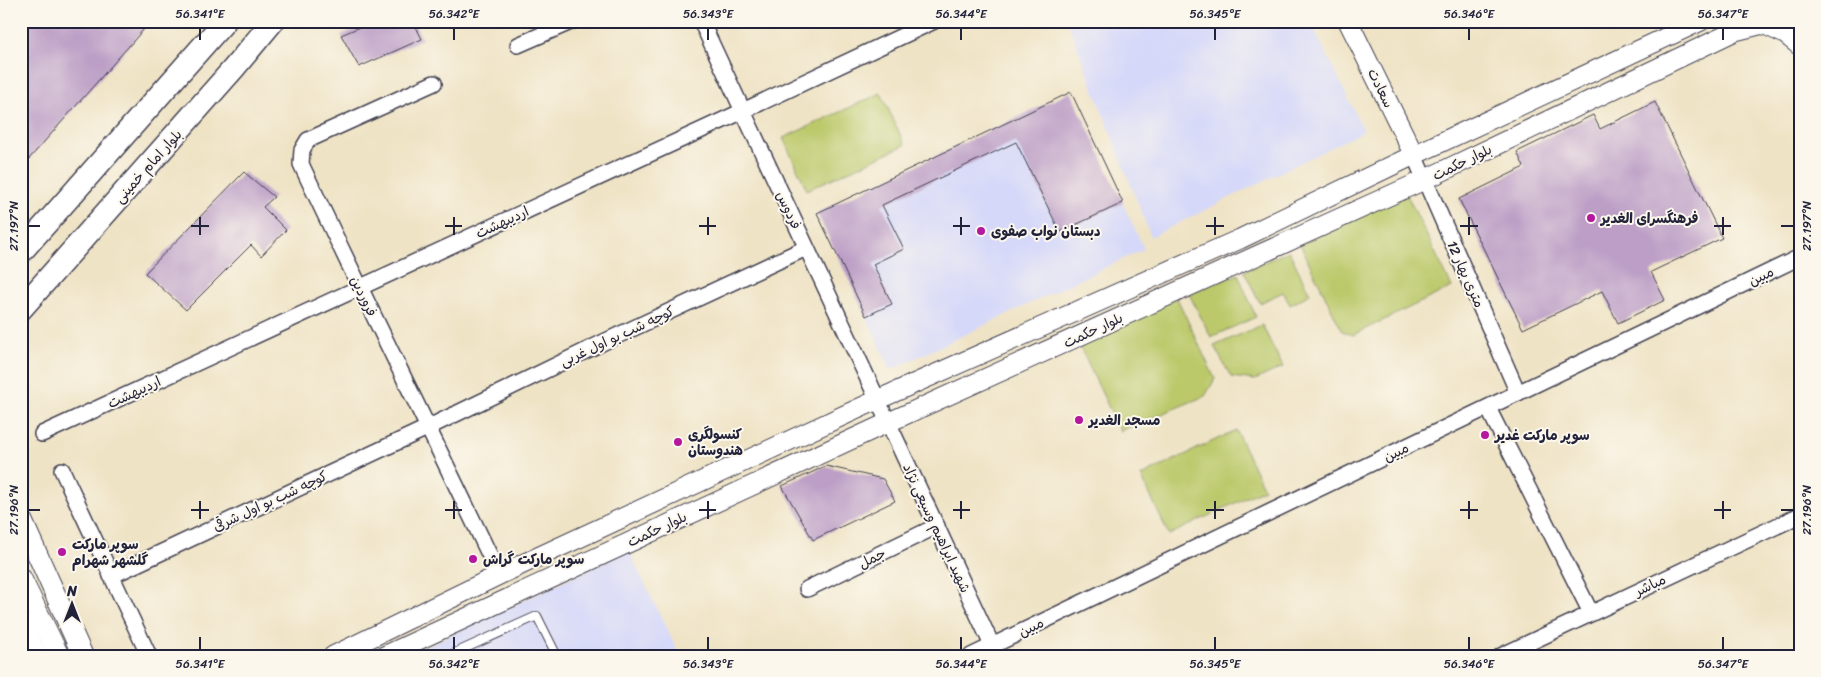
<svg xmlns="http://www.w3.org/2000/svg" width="1821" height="677" font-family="Sriracha,'Playpen Sans Arabic',sans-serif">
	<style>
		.built { fill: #d5d8f9 }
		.green { fill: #bbc96b; stroke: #6e7653 }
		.building { fill: #bc9ec6 }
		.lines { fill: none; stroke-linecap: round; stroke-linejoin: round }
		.service-casing { stroke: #413f50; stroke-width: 10 }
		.minor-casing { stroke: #413f50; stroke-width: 18 }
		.tertiary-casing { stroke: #413f50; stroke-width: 21 }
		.secondary-casing { stroke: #413f50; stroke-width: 22 }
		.primary-casing { stroke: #413f50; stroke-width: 25 }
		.service { stroke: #fff; stroke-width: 8 }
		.minor { stroke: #fff; stroke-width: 15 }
		.tertiary { stroke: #fff; stroke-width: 19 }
		.secondary { stroke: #fff; stroke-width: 20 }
		.primary { stroke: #fff; stroke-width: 22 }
		.ticks { fill: none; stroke: #22223b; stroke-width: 2 }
		.poi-dot { fill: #b5179e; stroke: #fbf7ec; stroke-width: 2 }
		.labels { text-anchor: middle; stroke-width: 4; stroke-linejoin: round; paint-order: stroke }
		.street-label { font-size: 14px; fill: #22223b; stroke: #fbf7ec }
		.poi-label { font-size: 14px; font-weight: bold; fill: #22223b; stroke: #fbf7ec; text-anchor: start }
		.neatline { fill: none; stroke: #22223b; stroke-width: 2 }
		.ticks-label { font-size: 12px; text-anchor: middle; fill: #22223b }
	</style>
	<rect width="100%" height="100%" fill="#fbf7ec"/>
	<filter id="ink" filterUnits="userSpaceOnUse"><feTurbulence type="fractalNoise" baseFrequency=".02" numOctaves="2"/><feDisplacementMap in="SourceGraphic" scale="10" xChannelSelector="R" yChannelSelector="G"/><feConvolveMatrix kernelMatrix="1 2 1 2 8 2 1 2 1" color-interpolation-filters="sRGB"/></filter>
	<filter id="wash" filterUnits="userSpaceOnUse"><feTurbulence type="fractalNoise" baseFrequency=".0096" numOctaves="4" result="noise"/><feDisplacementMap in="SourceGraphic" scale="20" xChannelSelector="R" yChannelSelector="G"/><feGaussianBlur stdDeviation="1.12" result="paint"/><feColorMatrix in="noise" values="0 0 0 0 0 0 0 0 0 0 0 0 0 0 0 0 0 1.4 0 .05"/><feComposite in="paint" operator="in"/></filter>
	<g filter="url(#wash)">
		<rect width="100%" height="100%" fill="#efe3c5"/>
		<g class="built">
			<polygon points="1067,21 1310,21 1364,131 1151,237"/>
			<polygon points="1071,92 1144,249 891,370 817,213"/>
			<polygon points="629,551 680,656 406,656"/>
		</g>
		<g class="green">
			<polygon points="1778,21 1800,21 1800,32"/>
			<polygon points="881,93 905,145 807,190 783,138"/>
			<polygon points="1406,193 1452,287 1353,335 1342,331 1300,244"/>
			<polygon points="1289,251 1310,294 1290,305 1283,292 1260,303 1244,271"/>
			<polygon points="1238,274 1256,317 1211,337 1189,294"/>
			<polygon points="1177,298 1215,379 1205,396 1120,431 1079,345"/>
			<polygon points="1262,325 1283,367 1255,380 1231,377 1214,346"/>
			<polygon points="1236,430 1264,489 1169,535 1141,476"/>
		</g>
		<g id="blocks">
			<g class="building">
				<polygon points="21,21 151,21 21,168"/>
				<polygon points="374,21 413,21 422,39 359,67 341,35"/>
				<polygon points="1071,92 1123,203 1060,232 1016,142 882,205 904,249 873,264 892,304 866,316 817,213"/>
				<polygon points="1655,102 1722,238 1651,272 1665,300 1618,323 1602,291 1523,329 1459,199 1524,167 1517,152 1593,115 1600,129"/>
				<polygon points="244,172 274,197 263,207 286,230 261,256 251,245 186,310 145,273"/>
				<polygon points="826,466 883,479 895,501 813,540 782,486"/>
			</g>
		</g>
	</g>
	<g filter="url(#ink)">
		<use href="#blocks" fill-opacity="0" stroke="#413f50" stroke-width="1"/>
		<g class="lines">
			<g class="service-casing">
				<polyline id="service" points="448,656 537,616 557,656"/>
			</g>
			<g class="minor-casing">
				<g id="minor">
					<polyline points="701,21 997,656"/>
					<polyline points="518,45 573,21"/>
					<path d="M434,83L308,140L302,150L301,164C366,302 434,438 499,575"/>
					<polyline points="1414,155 1518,393"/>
					<polyline points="1488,408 1591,613"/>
					<polyline points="42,434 743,111 934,21"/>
					<polyline points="62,470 149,656"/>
					<polyline points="111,576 429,427 608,340 806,248"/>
					<polyline points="807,589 937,526"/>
					<polyline points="971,656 1800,257"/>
					<polyline points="1501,656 1800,515"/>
				</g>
			</g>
			<g class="tertiary-casing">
				<g id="tertiary">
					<polyline points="1348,21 1414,155"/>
					<polyline points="333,656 499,575 877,400 1240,239 1414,155 1701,21"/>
					<polyline points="384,656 887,423 1424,180 1735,31 1763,24 1785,34 1800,46"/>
				</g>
			</g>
			<g class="secondary-casing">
				<g id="secondary">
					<polyline points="21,518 83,656"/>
					<polyline points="21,578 59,656"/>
					<polyline points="21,622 37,656"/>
				</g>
			</g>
			<g class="primary-casing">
				<g id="primary">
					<polyline points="21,252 225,21"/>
					<polyline points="21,309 234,68 273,21"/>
				</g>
			</g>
			<use href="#service" class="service"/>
			<use href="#minor" class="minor"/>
			<use href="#tertiary" class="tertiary"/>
			<use href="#secondary" class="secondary"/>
			<use href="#primary" class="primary"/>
		</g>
	</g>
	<path class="ticks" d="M200,28V40M454,28V40M708,28V40M961,28V40M1215,28V40M1469,28V40M1723,28V40M200,217V235M454,217V235M708,217V235M961,217V235M1215,217V235M1469,217V235M1723,217V235M28,226H40M191,226H209M445,226H462M699,226H716M953,226H970M1206,226H1224M1460,226H1478M1714,226H1731M1781,226H1794M200,501V519M454,501V519M708,501V519M961,501V519M1215,501V519M1469,501V519M1723,501V519M28,510H40M191,510H209M445,510H462M699,510H716M953,510H970M1206,510H1224M1460,510H1478M1714,510H1731M1781,510H1794M200,637V650M454,637V650M708,637V650M961,637V650M1215,637V650M1469,637V650M1723,637V650"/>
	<g class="poi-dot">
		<circle cx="1591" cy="218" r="5"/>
		<circle cx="981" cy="231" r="5"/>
		<circle cx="1079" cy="420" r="5"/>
		<circle cx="1485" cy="435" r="5"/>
		<circle cx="678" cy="442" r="5"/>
		<circle cx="62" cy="552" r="5"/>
		<circle cx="473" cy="559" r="5"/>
	</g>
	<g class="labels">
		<g class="street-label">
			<text transform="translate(1381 88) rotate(64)" y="5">سعادت</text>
			<text transform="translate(1462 162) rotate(-26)" y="5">بلوار حکمت</text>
			<text transform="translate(148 166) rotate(-48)" y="5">بلوار امام خمینی</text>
			<text transform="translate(789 210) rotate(65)" y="5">فردوس</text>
			<text transform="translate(502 222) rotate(-25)" y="5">اردیبهشت</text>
			<text transform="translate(1466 274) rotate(66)" y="5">12 متری بهار</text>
			<text transform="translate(1761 276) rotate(-26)" y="5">مبین</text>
			<text transform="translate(364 296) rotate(64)" y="5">فروردین</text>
			<text transform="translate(1093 330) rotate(-25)" y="5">بلوار حکمت</text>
			<text transform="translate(617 336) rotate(-25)" y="5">کوچه شب بو اول غربی</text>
			<text transform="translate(134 392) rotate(-25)" y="5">اردیبهشت</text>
			<text transform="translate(1396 452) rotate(-26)" y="5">مبین</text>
			<text transform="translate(270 501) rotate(-25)" y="5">کوچه شب بو اول شرقی</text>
			<text transform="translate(937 528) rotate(65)" y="5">شهید ابراهیم وسیعی نژاد</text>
			<text transform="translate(657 529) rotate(-25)" y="5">بلوار حکمت</text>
			<text transform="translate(872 558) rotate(-26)" y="5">جمل</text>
			<text transform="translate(1650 585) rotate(-25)" y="5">مباشر</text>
			<text transform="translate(1031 627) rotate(-26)" y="5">مبین</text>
		</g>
		<g class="poi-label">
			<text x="1601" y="223">فرهنگسرای الغدیر</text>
			<text x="991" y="236">دبستان نواب صفوی</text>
			<text x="1089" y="425">مسجد الغدیر</text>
			<text x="688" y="439">کنسولگری<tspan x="688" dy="16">هندوستان</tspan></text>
			<text x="1495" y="440">سوپر مارکت غدیر</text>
			<text x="72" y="549">سوپر مارکت<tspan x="72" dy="16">گلشهر شهرام</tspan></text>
			<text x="483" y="564">سوپر مارکت گراش</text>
		</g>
	</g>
	<rect width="1821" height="677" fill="none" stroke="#fbf7ec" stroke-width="55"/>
	<g transform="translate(72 604)" stroke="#fbf7ec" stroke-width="4" paint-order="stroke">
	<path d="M0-4L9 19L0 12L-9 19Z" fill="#22223b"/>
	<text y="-8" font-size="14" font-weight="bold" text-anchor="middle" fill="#22223b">N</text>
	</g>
	<rect x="28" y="28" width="1766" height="622" class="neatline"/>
	<g class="ticks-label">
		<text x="200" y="18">56.341°E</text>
		<text x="454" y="18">56.342°E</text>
		<text x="708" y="18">56.343°E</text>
		<text x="961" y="18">56.344°E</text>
		<text x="1215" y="18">56.345°E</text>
		<text x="1469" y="18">56.346°E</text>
		<text x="1723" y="18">56.347°E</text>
		<text transform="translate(14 226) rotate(-90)" y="4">27.197°N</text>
		<text transform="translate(1807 226) rotate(-90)" y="4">27.197°N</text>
		<text transform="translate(14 510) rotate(-90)" y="4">27.196°N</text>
		<text transform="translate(1807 510) rotate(-90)" y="4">27.196°N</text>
		<text x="200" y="668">56.341°E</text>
		<text x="454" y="668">56.342°E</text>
		<text x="708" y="668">56.343°E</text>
		<text x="961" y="668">56.344°E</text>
		<text x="1215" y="668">56.345°E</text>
		<text x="1469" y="668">56.346°E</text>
		<text x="1723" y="668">56.347°E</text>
	</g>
</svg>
